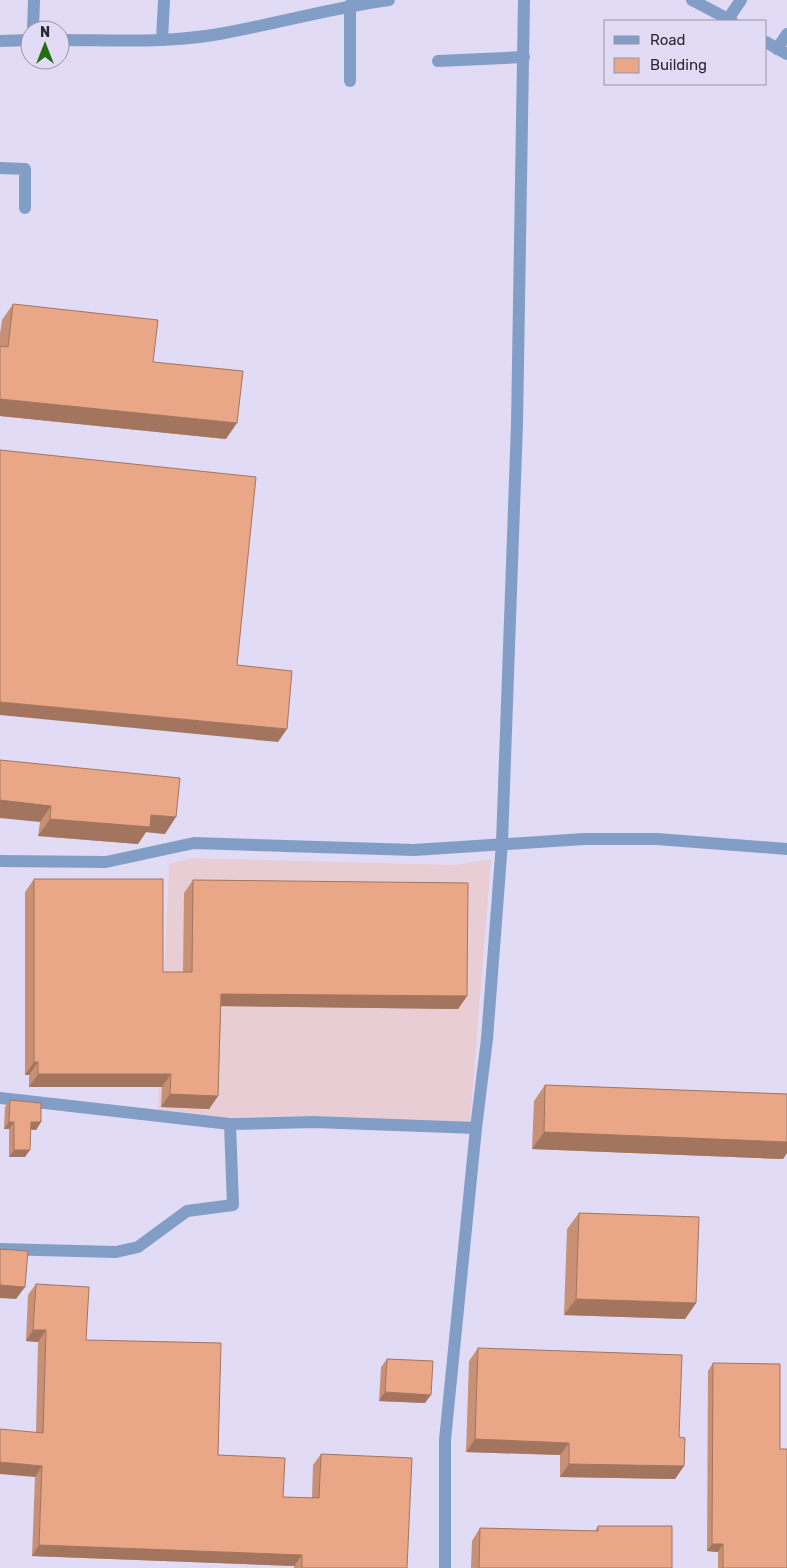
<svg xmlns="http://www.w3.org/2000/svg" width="787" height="1568" font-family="Rubik,sans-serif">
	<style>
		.commercial { fill: #e8ced4 }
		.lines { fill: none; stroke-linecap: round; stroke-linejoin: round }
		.minor { stroke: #829ec6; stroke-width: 12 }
		.wall { fill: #c89074 }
		.shaded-wall { fill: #a3755e }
		.building { fill: #e9a787; stroke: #a3755e }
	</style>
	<rect width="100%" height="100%" fill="#e2dbf6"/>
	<polygon class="commercial" points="192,858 455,865 491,859 470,1123 315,1116 223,1117 158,1109 169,864"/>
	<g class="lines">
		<g class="minor">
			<polyline points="692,0 732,21"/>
			<polyline points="728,19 741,0"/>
			<polyline points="33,30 34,0"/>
			<path d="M60,40C111,40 163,43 213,35C272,25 330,8 389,0"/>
			<polyline points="162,40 164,0"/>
			<polyline points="0,41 30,40"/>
			<polyline points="766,42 787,54"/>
			<polyline points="777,49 787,34"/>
			<polyline points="438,61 524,57"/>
			<polyline points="350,81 350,5"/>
			<polyline points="0,168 25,169 25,208"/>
			<polyline points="0,861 106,862 194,843 414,850 584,839 657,839 787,849"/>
			<polyline points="0,1098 230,1124 314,1122 476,1128"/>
			<polyline points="0,1249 116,1252 138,1247 187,1211 233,1205 230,1124"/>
			<polyline points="445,1568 445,1440 476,1128 487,1039 502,843 517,424 524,0"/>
		</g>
	</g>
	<g class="wall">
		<polygon points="13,304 153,362 226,439 0,416 0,334 2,320"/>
		<polygon points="0,760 165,834 146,832 138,844 38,836 40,822"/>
		<polygon points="34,879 163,972 183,972 184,893 193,880 467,996 458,1009 221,1006 218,1096 209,1109 161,1107 162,1087 29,1087 29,1075 25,1075 25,892"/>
		<polygon points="545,1085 787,1094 787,1153 783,1159 532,1149 534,1101"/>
		<polygon points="10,1100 41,1122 36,1130 31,1129 25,1157 9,1157 9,1129 4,1129 5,1107"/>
		<polygon points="579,1213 696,1303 685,1319 564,1315 567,1229"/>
		<polygon points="36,1284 86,1340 218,1455 283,1497 312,1498 313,1465 321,1454 407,1568 294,1568 294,1566 32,1556 35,1477 38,1342 26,1341 28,1295"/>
		<polygon points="478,1348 679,1437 684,1466 675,1479 560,1477 560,1455 466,1452 469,1361"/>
		<polygon points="387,1359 425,1403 379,1401 381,1367"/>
		<polygon points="713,1363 780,1449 787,1568 718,1568 718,1552 707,1551 708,1371"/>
		<polygon points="598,1526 672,1568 471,1568 472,1541 480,1528 595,1531"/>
	</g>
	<g class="shaded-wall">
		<polygon points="0,399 237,423 226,439 0,416"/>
		<polygon points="0,702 287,729 278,742 0,715"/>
		<polygon points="0,800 51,806 40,822 0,818"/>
		<polygon points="151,815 176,817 165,834 146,832 138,844 38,836 50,819"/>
		<polygon points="221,994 467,996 458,1009 212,1006"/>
		<polygon points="34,1062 38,1062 29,1075 25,1075"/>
		<polygon points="38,1074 171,1074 162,1087 29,1087"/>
		<polygon points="170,1094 218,1096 209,1109 161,1107"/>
		<polygon points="9,1122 14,1122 9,1129 4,1129"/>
		<polygon points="31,1122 41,1122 36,1130 26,1129"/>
		<polygon points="544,1132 787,1142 787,1153 783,1159 532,1149"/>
		<polygon points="14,1150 30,1150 25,1157 9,1157"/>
		<polygon points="0,1285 25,1287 16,1299 0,1298"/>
		<polygon points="576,1299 696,1303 685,1319 564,1315"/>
		<polygon points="33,1330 46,1330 38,1342 26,1341"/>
		<polygon points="385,1392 431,1395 425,1403 379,1401"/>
		<polygon points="475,1439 569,1443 560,1455 466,1452"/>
		<polygon points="0,1462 42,1466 35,1477 0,1474"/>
		<polygon points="569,1464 684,1466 675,1479 560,1477"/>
		<polygon points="712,1544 723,1544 718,1552 707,1551"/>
		<polygon points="39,1545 302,1555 294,1566 32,1556"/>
	</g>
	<g class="building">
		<polygon points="13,304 158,320 153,362 243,371 237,423 0,399 0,346 8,347"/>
		<polygon points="0,450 256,477 237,665 292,671 287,729 0,702"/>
		<polygon points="0,760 180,778 176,817 151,815 150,827 50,819 51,806 0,800"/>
		<polygon points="34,879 163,879 163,972 192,972 193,880 468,883 467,996 221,994 218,1096 170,1094 171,1074 38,1074 38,1062 34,1062"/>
		<polygon points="545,1085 787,1094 787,1142 544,1132"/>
		<polygon points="10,1100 41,1103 41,1122 31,1122 30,1150 14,1150 14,1122 9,1122"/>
		<polygon points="579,1213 699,1217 696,1303 576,1299"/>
		<polygon points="0,1249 28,1251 25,1287 0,1285"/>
		<polygon points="36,1284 89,1287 86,1340 221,1343 218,1455 285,1458 283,1497 319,1498 321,1454 412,1458 407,1568 302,1568 302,1555 39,1545 42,1466 0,1462 0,1429 43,1433 46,1330 33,1330"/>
		<polygon points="478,1348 682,1355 679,1437 685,1438 684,1466 569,1464 569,1443 475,1439"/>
		<polygon points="387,1359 433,1361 431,1395 385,1392"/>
		<polygon points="713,1363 780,1364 780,1449 787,1449 787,1568 723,1568 723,1544 712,1544"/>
		<polygon points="598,1526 672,1526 672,1568 479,1568 480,1528 598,1531"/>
	</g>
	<rect x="604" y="20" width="162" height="65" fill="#e2dbf6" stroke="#9993a8"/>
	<rect x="614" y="36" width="25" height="8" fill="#829ec6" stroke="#9993a8"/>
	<text x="650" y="45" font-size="15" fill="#2b2832">Road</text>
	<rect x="614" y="58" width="25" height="15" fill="#e9a787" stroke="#9993a8"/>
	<text x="650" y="70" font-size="15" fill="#2b2832">Building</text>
	<g transform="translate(45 45)"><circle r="24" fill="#e2dbf6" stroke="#9993a8"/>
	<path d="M0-4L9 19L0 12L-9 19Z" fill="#246f11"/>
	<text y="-8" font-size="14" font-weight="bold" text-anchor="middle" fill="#2b2832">N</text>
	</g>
</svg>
